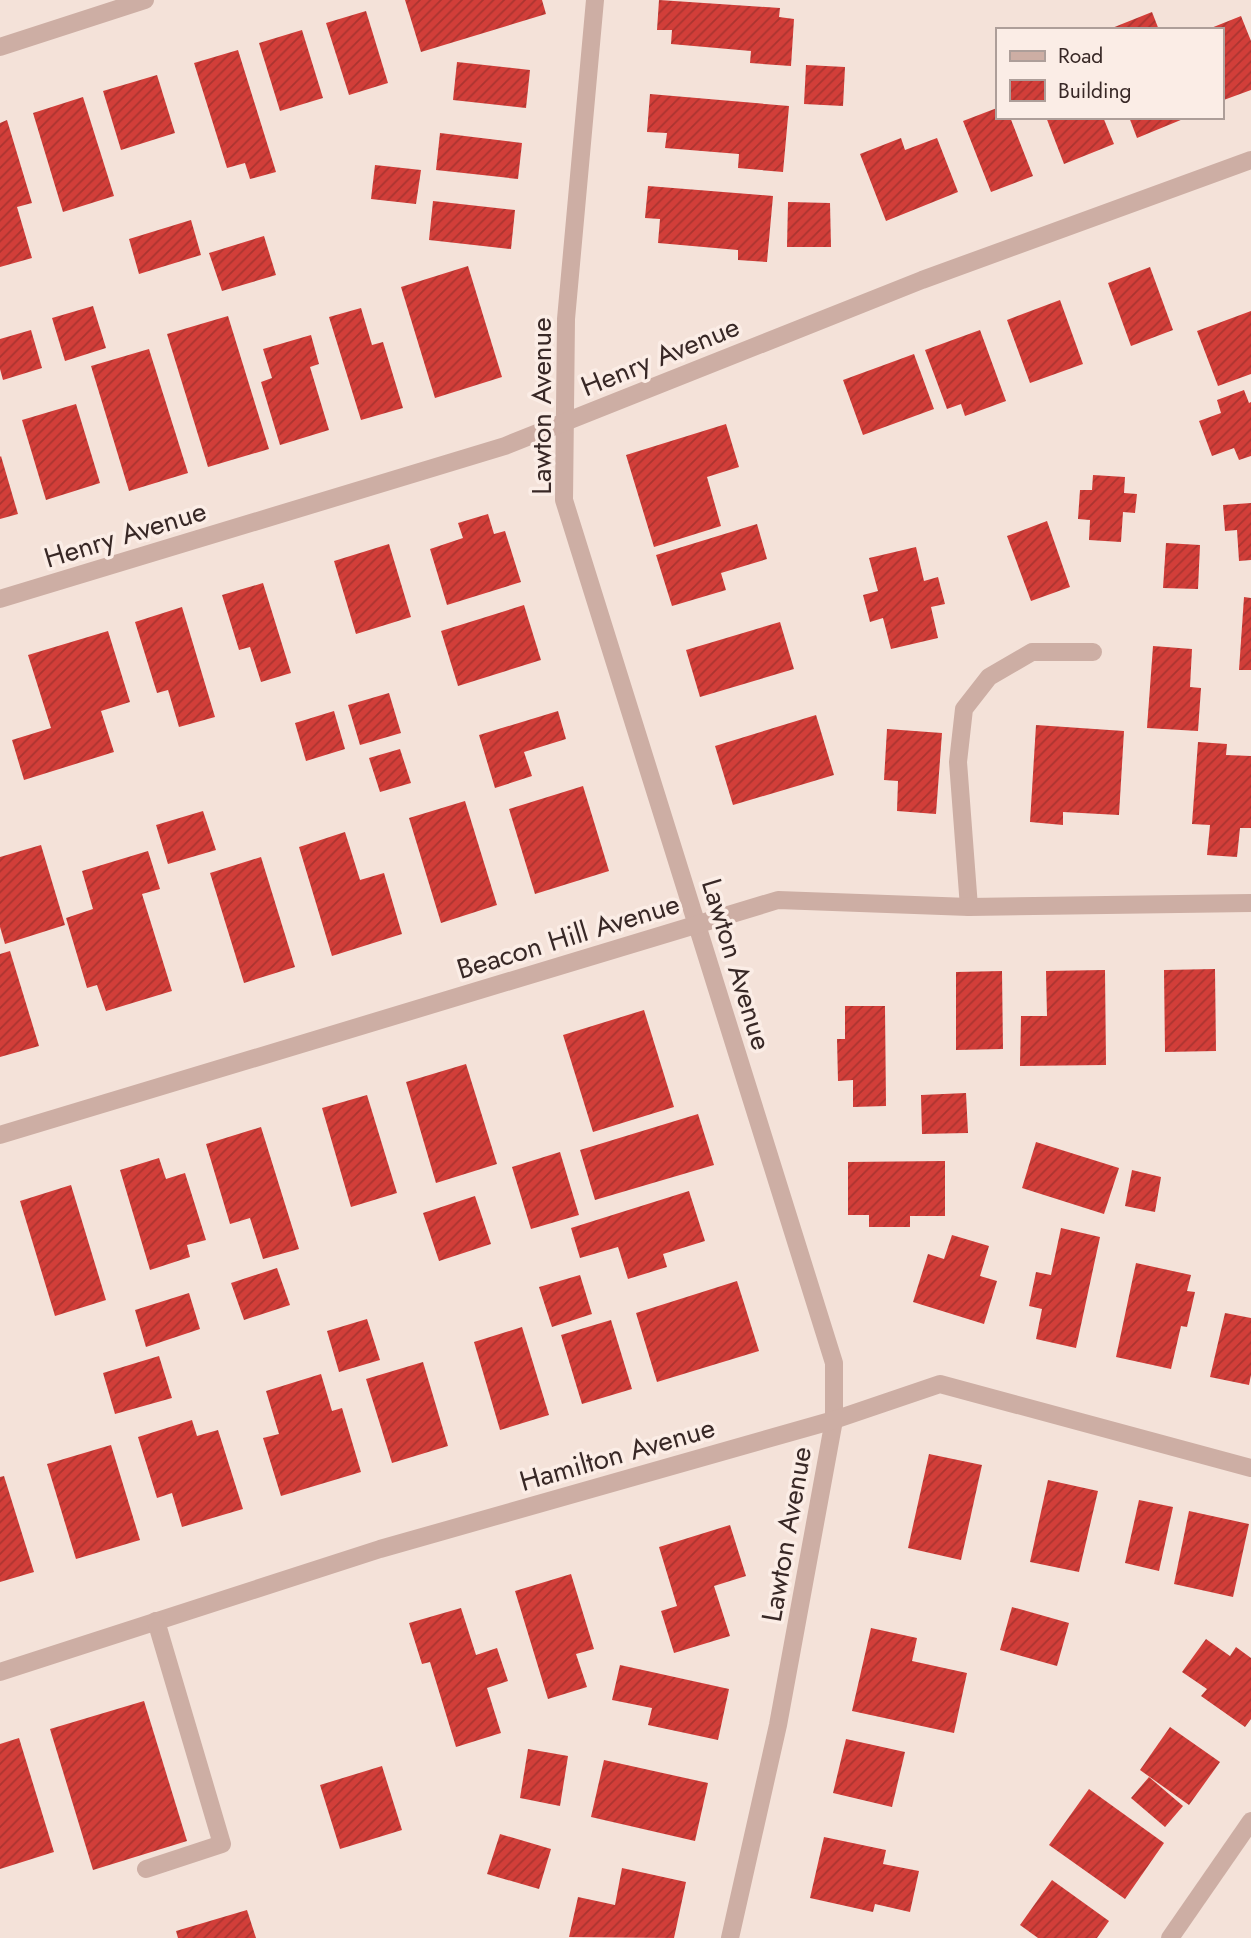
<svg xmlns="http://www.w3.org/2000/svg" width="1251" height="1938" font-family="Jost,sans-serif">
	<style>
		.building { fill: url(#building-hatch) }
		.lines { fill: none; stroke-linecap: round; stroke-linejoin: round }
		.minor { stroke: #cdaea4; stroke-width: 18 }
		.labels { text-anchor: middle; stroke-width: 7; stroke-linejoin: round; paint-order: stroke }
		.street-label { font-size: 28px; fill: #382826; stroke: #fbede6 }
	</style>
	<defs>
		<pattern id="building-hatch" width="6" height="6" patternUnits="userSpaceOnUse" patternTransform="scale(1.75)"><rect width="6" height="6" fill="#d23e39"/><path d="M-1 1l2-2M0 6l6-6M5 7l2-2" fill="none" stroke="#ab3430"/></pattern>
	</defs>
	<rect width="100%" height="100%" fill="#f4e2d9"/>
	<g class="building">
		<polygon points="405,0 542,0 546,14 421,52"/>
		<polygon points="659,0 780,8 779,17 794,19 791,66 750,63 751,51 671,44 672,30 657,30"/>
		<polygon points="366,11 388,83 349,95 326,23"/>
		<polygon points="1152,12 1159,30 1107,30"/>
		<polygon points="1241,16 1251,41 1251,90 1221,101 1221,30 1206,30"/>
		<polygon points="302,30 323,98 280,111 259,43"/>
		<polygon points="238,50 276,172 250,179 245,163 227,168 194,63"/>
		<polygon points="457,62 530,70 526,108 453,100"/>
		<polygon points="806,65 845,67 843,106 804,104"/>
		<polygon points="157,75 175,133 121,150 103,91"/>
		<polygon points="650,94 789,106 783,172 738,168 739,154 665,148 667,133 647,132"/>
		<polygon points="83,97 114,196 63,212 33,113"/>
		<polygon points="997,108 997,117 1010,117 1033,176 991,192 963,121"/>
		<polygon points="1046,117 1103,117 1114,144 1064,164"/>
		<polygon points="1129,117 1188,117 1137,138"/>
		<polygon points="7,120 32,203 17,207 32,258 0,267 0,123"/>
		<polygon points="440,133 522,143 518,179 436,170"/>
		<polygon points="901,138 905,150 937,138 958,192 886,221 860,154"/>
		<polygon points="375,165 421,170 416,204 371,199"/>
		<polygon points="648,186 773,196 767,262 738,260 738,250 658,243 660,219 645,218"/>
		<polygon points="433,201 515,210 511,249 429,240"/>
		<polygon points="788,202 830,203 831,247 787,247"/>
		<polygon points="191,220 201,255 139,274 129,239"/>
		<polygon points="264,236 276,275 222,291 209,253"/>
		<polygon points="468,266 502,377 435,398 401,287"/>
		<polygon points="1150,267 1173,330 1131,346 1108,283"/>
		<polygon points="1060,300 1083,364 1030,383 1007,320"/>
		<polygon points="93,306 106,348 65,361 52,318"/>
		<polygon points="361,308 372,345 383,342 403,408 361,420 329,317"/>
		<polygon points="1251,311 1251,374 1218,386 1197,331"/>
		<polygon points="228,316 269,449 208,467 167,334"/>
		<polygon points="31,330 42,368 3,380 0,369 0,339"/>
		<polygon points="980,330 1006,401 965,416 961,404 947,409 925,350"/>
		<polygon points="311,335 319,364 310,367 329,430 280,445 261,382 272,378 263,349"/>
		<polygon points="149,349 188,473 129,491 91,366"/>
		<polygon points="914,354 934,409 863,435 843,380"/>
		<polygon points="1244,390 1249,403 1251,402 1251,456 1239,460 1234,448 1212,456 1199,421 1221,413 1217,400"/>
		<polygon points="76,404 100,483 46,500 22,420"/>
		<polygon points="726,424 739,467 707,477 721,526 654,547 626,455"/>
		<polygon points="1,456 18,514 0,519 0,457"/>
		<polygon points="1093,475 1125,477 1124,493 1137,494 1135,513 1123,512 1121,542 1089,540 1090,520 1078,519 1080,490 1092,490"/>
		<polygon points="1251,503 1251,560 1239,561 1237,530 1225,531 1223,505"/>
		<polygon points="488,514 494,534 505,531 521,582 447,605 430,549 463,538 458,523"/>
		<polygon points="1047,521 1070,587 1031,601 1007,536"/>
		<polygon points="757,524 767,559 721,573 726,590 672,606 656,555"/>
		<polygon points="1166,543 1200,545 1198,589 1163,588"/>
		<polygon points="389,544 411,617 356,634 334,561"/>
		<polygon points="916,547 924,581 938,577 945,604 931,607 938,638 891,649 883,618 870,622 863,595 878,591 869,558"/>
		<polygon points="263,583 291,673 261,682 250,647 239,650 222,595"/>
		<polygon points="1244,597 1251,598 1251,670 1239,670"/>
		<polygon points="524,605 541,660 458,686 441,631"/>
		<polygon points="182,607 215,717 179,727 168,690 157,693 135,622"/>
		<polygon points="780,622 794,669 700,697 686,650"/>
		<polygon points="108,631 130,702 101,711 114,752 24,780 12,740 51,728 28,655"/>
		<polygon points="1153,646 1192,649 1190,687 1201,688 1198,731 1147,728"/>
		<polygon points="389,693 401,733 360,745 348,705"/>
		<polygon points="334,711 345,749 306,761 295,723"/>
		<polygon points="558,711 566,739 524,752 532,776 495,788 479,735"/>
		<polygon points="816,715 834,775 733,805 715,746"/>
		<polygon points="1036,725 1124,731 1119,815 1063,812 1063,825 1030,822"/>
		<polygon points="887,729 942,733 936,814 897,811 898,781 884,780"/>
		<polygon points="1198,742 1227,744 1226,755 1251,756 1251,828 1240,828 1237,857 1207,855 1210,825 1192,824"/>
		<polygon points="400,749 411,783 380,792 369,758"/>
		<polygon points="583,786 609,871 535,894 509,809"/>
		<polygon points="465,801 497,905 441,923 409,818"/>
		<polygon points="203,811 216,850 168,864 156,825"/>
		<polygon points="345,832 360,880 384,873 402,934 332,956 299,847"/>
		<polygon points="41,845 65,925 5,944 0,927 0,857"/>
		<polygon points="148,851 160,889 142,894 172,991 106,1011 97,985 87,988 66,918 93,909 82,871"/>
		<polygon points="261,857 295,967 244,983 210,873"/>
		<polygon points="10,951 39,1046 0,1057 0,954"/>
		<polygon points="1215,969 1216,1051 1165,1052 1164,970"/>
		<polygon points="1105,970 1106,1065 1020,1066 1021,1016 1047,1016 1046,971"/>
		<polygon points="1002,971 1003,1049 956,1050 956,972"/>
		<polygon points="845,1006 885,1006 886,1106 853,1107 853,1080 838,1081 837,1039 845,1039"/>
		<polygon points="644,1010 674,1107 593,1132 563,1035"/>
		<polygon points="466,1064 497,1164 436,1183 406,1082"/>
		<polygon points="966,1093 968,1133 922,1134 921,1095"/>
		<polygon points="367,1095 397,1193 351,1207 322,1108"/>
		<polygon points="698,1114 714,1165 595,1200 580,1150"/>
		<polygon points="261,1127 299,1249 263,1259 250,1218 230,1224 206,1144"/>
		<polygon points="1036,1142 1119,1168 1104,1214 1022,1188"/>
		<polygon points="560,1152 579,1215 531,1229 512,1167"/>
		<polygon points="159,1158 166,1179 185,1173 206,1240 187,1245 190,1257 150,1270 120,1170"/>
		<polygon points="945,1161 945,1216 910,1216 910,1227 869,1227 869,1215 848,1215 848,1162"/>
		<polygon points="1132,1170 1161,1177 1155,1212 1125,1206"/>
		<polygon points="71,1185 106,1300 55,1316 20,1201"/>
		<polygon points="689,1191 705,1241 663,1254 667,1267 628,1279 618,1247 580,1258 571,1228"/>
		<polygon points="475,1196 491,1244 439,1261 423,1213"/>
		<polygon points="1061,1228 1100,1237 1076,1348 1036,1339 1042,1309 1029,1306 1036,1272 1051,1275"/>
		<polygon points="952,1235 989,1246 980,1276 997,1281 984,1324 913,1302 928,1254 944,1259"/>
		<polygon points="1136,1263 1191,1275 1187,1291 1195,1292 1187,1327 1181,1326 1171,1369 1116,1357"/>
		<polygon points="277,1268 290,1305 244,1320 231,1283"/>
		<polygon points="580,1275 592,1314 552,1327 539,1287"/>
		<polygon points="737,1281 759,1351 657,1382 636,1313"/>
		<polygon points="189,1293 200,1329 146,1347 135,1310"/>
		<polygon points="1225,1313 1251,1318 1251,1375 1249,1385 1210,1377"/>
		<polygon points="367,1319 380,1360 339,1372 327,1331"/>
		<polygon points="611,1320 632,1389 582,1404 561,1335"/>
		<polygon points="522,1327 549,1415 500,1430 474,1342"/>
		<polygon points="159,1356 172,1398 115,1414 103,1373"/>
		<polygon points="423,1362 448,1446 392,1463 366,1379"/>
		<polygon points="321,1374 332,1411 342,1408 361,1472 281,1496 263,1438 279,1434 266,1391"/>
		<polygon points="192,1420 197,1436 218,1430 243,1509 182,1527 172,1493 157,1498 138,1437"/>
		<polygon points="111,1445 140,1540 76,1559 47,1464"/>
		<polygon points="929,1454 982,1465 961,1560 908,1548"/>
		<polygon points="4,1476 34,1572 0,1582 0,1477"/>
		<polygon points="1048,1480 1098,1491 1079,1572 1030,1562"/>
		<polygon points="1139,1500 1173,1507 1159,1571 1125,1563"/>
		<polygon points="1189,1511 1249,1524 1233,1597 1174,1584"/>
		<polygon points="730,1525 746,1576 714,1586 730,1636 674,1653 661,1611 677,1606 659,1547"/>
		<polygon points="571,1574 594,1649 576,1654 587,1687 548,1699 515,1591"/>
		<polygon points="1012,1607 1069,1623 1057,1666 1000,1650"/>
		<polygon points="461,1608 476,1655 497,1648 508,1681 487,1688 501,1733 456,1747 430,1662 422,1664 409,1623"/>
		<polygon points="871,1628 917,1638 912,1661 967,1673 954,1733 852,1711"/>
		<polygon points="1206,1639 1230,1656 1236,1647 1251,1658 1251,1719 1245,1727 1201,1696 1207,1689 1182,1672"/>
		<polygon points="620,1665 729,1689 718,1740 648,1725 652,1708 612,1700"/>
		<polygon points="144,1701 187,1841 93,1870 50,1729"/>
		<polygon points="1170,1727 1220,1762 1189,1805 1140,1770"/>
		<polygon points="19,1738 54,1852 0,1869 0,1744"/>
		<polygon points="846,1739 905,1752 892,1807 833,1793"/>
		<polygon points="528,1749 568,1756 560,1806 520,1798"/>
		<polygon points="604,1760 708,1783 695,1841 591,1817"/>
		<polygon points="382,1766 402,1830 340,1849 320,1785"/>
		<polygon points="1149,1777 1183,1806 1165,1827 1131,1798"/>
		<polygon points="1089,1789 1164,1843 1125,1899 1049,1845"/>
		<polygon points="500,1834 551,1849 539,1889 487,1874"/>
		<polygon points="824,1837 886,1850 883,1864 919,1871 910,1912 875,1904 873,1912 810,1898"/>
		<polygon points="622,1868 686,1882 674,1938 569,1937 578,1897 615,1905"/>
		<polygon points="1052,1880 1109,1921 1097,1938 1038,1938 1020,1925"/>
		<polygon points="247,1910 256,1938 178,1938 176,1931"/>
	</g>
	<g class="lines">
		<g class="minor">
			<polyline points="595,0 566,319 564,500 834,1363 834,1420 778,1725 730,1938"/>
			<polyline points="0,47 145,0"/>
			<polyline points="0,599 505,446 922,280 1251,160"/>
			<polyline points="969,907 958,762 964,709 989,677 1032,652 1093,652"/>
			<polyline points="0,1135 778,900 969,907 1251,903"/>
			<polyline points="0,1672 380,1549 834,1420 940,1384 1251,1468"/>
			<polyline points="146,1869 222,1844 156,1621"/>
			<polyline points="1170,1938 1251,1821"/>
		</g>
	</g>
	<g class="labels">
		<g class="street-label">
			<text transform="translate(660 356) rotate(-22)" y="10">Henry Avenue</text>
			<text transform="translate(541 406) rotate(-90)" y="10">Lawton Avenue</text>
			<text transform="translate(125 534) rotate(-17)" y="10">Henry Avenue</text>
			<text transform="translate(568 936) rotate(-17)" y="10">Beacon Hill Avenue</text>
			<text transform="translate(737 964) rotate(73)" y="10">Lawton Avenue</text>
			<text transform="translate(617 1454) rotate(-16)" y="10">Hamilton Avenue</text>
			<text transform="translate(786 1534) rotate(-80)" y="10">Lawton Avenue</text>
		</g>
	</g>
	<rect x="996" y="28" width="228" height="91" fill="#fbede6" stroke="#ad9e99" stroke-width="2"/>
	<rect x="1010" y="51" width="35" height="10" fill="#cdaea4" stroke="#ad9e99" stroke-width="2"/>
	<text x="1058" y="63" font-size="21" fill="#382826">Road</text>
	<rect x="1010" y="80" width="35" height="21" fill="url(#building-hatch)" stroke="#ad9e99" stroke-width="2"/>
	<text x="1058" y="98" font-size="21" fill="#382826">Building</text>
</svg>
